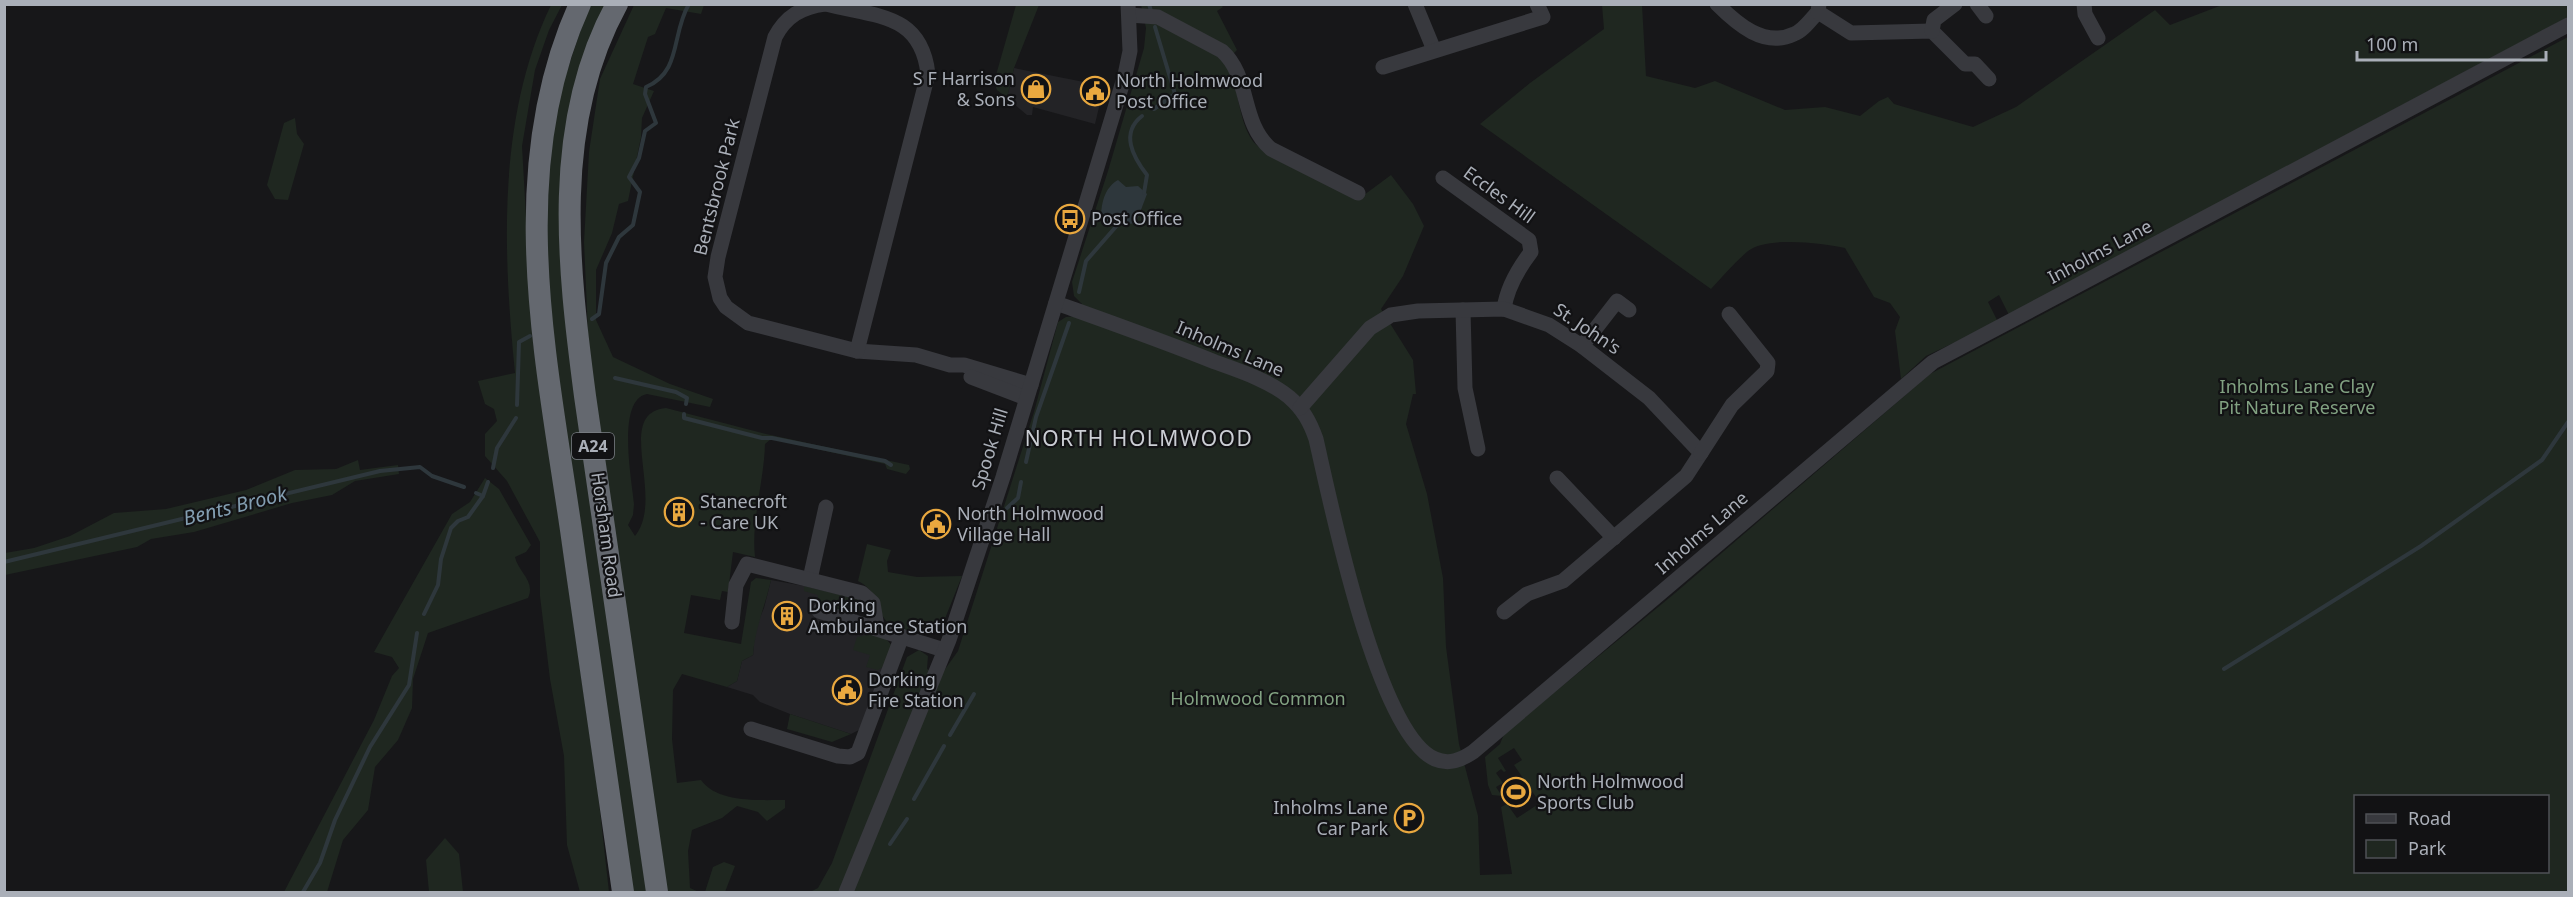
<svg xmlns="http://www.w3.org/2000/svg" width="2573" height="897" font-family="'Noto Sans',sans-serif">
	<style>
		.built { fill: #232326 }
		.green { fill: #1f2720; fill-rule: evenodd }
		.water { fill: #2e373c }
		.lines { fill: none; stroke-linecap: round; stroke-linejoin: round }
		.stream { stroke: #2e373c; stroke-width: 4 }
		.minor { stroke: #38393e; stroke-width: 15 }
		.highway { stroke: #64686f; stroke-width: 22 }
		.labels { text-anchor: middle; stroke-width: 4.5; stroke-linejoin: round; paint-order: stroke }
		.shield { fill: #121214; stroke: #7c8087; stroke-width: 1.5 }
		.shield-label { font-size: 16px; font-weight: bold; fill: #aaafb8 }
		.poi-label { font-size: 18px; fill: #aaafb8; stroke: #121214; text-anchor: start }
		.street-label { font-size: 18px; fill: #aaafb8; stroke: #121214 }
		.park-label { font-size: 18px; fill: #82a282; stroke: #121214 }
		.water-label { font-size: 20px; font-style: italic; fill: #839eb1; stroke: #121214 }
		.quarter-label { font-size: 21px; letter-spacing: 1.5px; fill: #cbced4; stroke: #121214 }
	</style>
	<rect width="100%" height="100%" fill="#171719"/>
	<g class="built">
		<polygon points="1014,68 1104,86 1095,124 1033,107 1032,115 1027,115 1007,98"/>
		<polygon points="771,580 804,586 863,605 857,615 859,630 885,638 892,646 863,728 851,734 790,714 760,702 753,695 727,687 737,681 742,661 753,655 755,629 764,608"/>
	</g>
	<g class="green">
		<path d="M551,5H562L549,30L535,70L522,146L533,341L598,793L609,892H580L567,845L564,756L550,679L540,596V542L507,481L485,456V434L497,421L494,409L485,404L478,381L515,373C503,252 497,117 551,5Z"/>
		<polygon points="589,5 609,5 565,158 649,892 630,892 549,316 544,244 552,116"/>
		<path d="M634,5H704L701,14L666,8L655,34L648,37L633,84L654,91L642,118L641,137L628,201L619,204L612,233L596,270V320L613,357L670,384L713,399L710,407L647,394C616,400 632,480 634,504L633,515L628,525L635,536C666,498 613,413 666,408L766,434L909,465L910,469L906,474L887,469L885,464L771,439L765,444C764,482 751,520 755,557L733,552L728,592L722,591L720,600L691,595L684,633L741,644L751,582L756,578L771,580C765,606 755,629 753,655L742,661L737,681L727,687L682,674L673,690L672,739L677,783L701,780C717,803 759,800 785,800V808L767,821L758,812L737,806L722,818L692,830L688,851L690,888L699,892H665L589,356L584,242L589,152L600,79Z"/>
		<polygon points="1016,5 1039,5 1014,68 1007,98 997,90 994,82"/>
		<path d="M1141,5H1221L1223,7L1217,11L1237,50L1225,62C1240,86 1237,117 1252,140C1264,158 1341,185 1364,195L1391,175L1413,204L1424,226L1403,276L1381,309L1413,360L1416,394H1413L1406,424L1427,494L1443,578L1446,647L1459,744L1478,816L1480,875L1512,874L1501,807L1507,804L1517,818L1540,803L1514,765L1522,760L1514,748L1498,758L1506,771L1504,772L1501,769L1496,773L1503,783L1496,787L1502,796L1492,795L1488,785L1485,757L1500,744L1504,734L1674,594L1930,374L2568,37V892H810L818,888L832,863L907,657L919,650L928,656L927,669L941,675L958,651L1034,412L1058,322L1066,317L1079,316L1082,304L1074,296L1072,282L1108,171L1144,48L1146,28ZM2356,796H2548V872H2356Z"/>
		<path d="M1602,5H1642L1646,76L1695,88L1715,81L1785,110L1825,107L1860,116L1879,101L1888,97L1894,104L1973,127L2016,107L2155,10L2170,25L2222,5H2568V17L2009,315L1999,295L1988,302L1998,322L1926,356L1901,379L1895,331L1900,317L1890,303L1874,297L1845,248C1823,243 1767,236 1748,251C1735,262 1723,276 1711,289L1480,124L1530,83L1604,29Z"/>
		<polygon points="295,118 297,134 304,144 288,200 275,199 267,185 284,123"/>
		<polygon points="358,460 360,470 398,465 399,474 355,481 332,495 292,503 194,532 151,539 137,547 5,575 5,553 34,548 70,536 114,513 166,509 246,490 295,470 336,469"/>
		<path d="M485,478L499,489L531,545L526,552L515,557C518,572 536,581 528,598L428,633L413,679L412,708L398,740L375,767L368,810L343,840L327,892H284L374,720L392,676L399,668L392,657L374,652L452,514L470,502Z"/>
		<path d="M867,544L891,550L887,561L888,572L917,577L962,576L940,631C926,638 892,632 884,618C875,603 876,590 858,581Z"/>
		<polygon points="804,586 861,600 863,605 856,614 817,604 818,595 804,591"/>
		<polygon points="872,634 885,638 892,646 886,665 878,670 866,667 870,655 853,650 857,637"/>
		<polygon points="790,714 851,734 832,742 787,729"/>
		<polygon points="445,838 459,854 463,892 429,892 426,860"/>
		<polygon points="724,862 735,866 725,892 705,892 713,867"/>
	</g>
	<path class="water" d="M1118,180L1126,187L1138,186L1147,194L1136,223L1114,226L1101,220C1101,204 1104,188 1118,180Z"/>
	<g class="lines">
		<g class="stream">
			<polyline points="1149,4 1151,11"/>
			<polyline points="1154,109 1175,94 1155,27"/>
			<path d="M1142,116C1120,133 1133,157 1147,175L1144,193"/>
			<polyline points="1079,292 1086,261 1120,222"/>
			<path d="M592,319L599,314L606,263L619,237L633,225L640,192L629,177L639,158L645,131L656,123L645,94L646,87C682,72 671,34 689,4"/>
			<polyline points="615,378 676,392 687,398 686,404"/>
			<polyline points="517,405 519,342 530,336"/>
			<polyline points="684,414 684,418 762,438 772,438 885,461 891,465"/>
			<polyline points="1026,462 1036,417 1069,323"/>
			<polyline points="493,468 497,448 516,418"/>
			<polyline points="476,493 483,496"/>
			<polyline points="1007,508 1018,498 1021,482"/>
			<polyline points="4,562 380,471 420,467 432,476 464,487"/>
			<polyline points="424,614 438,585 441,559 451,528 458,521 468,517 483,496 488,482"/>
			<polyline points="2224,669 2421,546 2542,460 2568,422"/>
			<polyline points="950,735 974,694"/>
			<polyline points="914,799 944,746"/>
			<polyline points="890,844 907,819"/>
			<polyline points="303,892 320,863 335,820 370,747 409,685 417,633"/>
		</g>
		<g class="minor">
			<path d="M825,4C802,7 786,16 775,37L718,257L715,277L720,298L726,307L748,323L857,351L916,355L950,365H964L1031,385"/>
			<path d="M826,4C876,17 921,13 928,74L857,351"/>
			<polyline points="1415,4 1434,50"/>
			<path d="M1717,4C1737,24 1764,48 1794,34C1803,31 1811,19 1818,12L1819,4"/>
			<polyline points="1977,4 1986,16"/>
			<polyline points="2084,4 2085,14 2098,38"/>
			<polyline points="1818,12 1851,33 1932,31 1965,64 1975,64 1989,79"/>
			<path d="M1129,15L1158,17L1222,51C1251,77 1240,123 1271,149L1358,193"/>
			<polyline points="1932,31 1934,20 1955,4"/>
			<polyline points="1383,67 1543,17 1537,4"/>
			<path d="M1443,178L1529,240L1531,252C1518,269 1507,287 1504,309"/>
			<path d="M1056,303C1109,322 1163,341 1215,362C1240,371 1268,380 1289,397C1303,409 1310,422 1316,439C1330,500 1377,734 1435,759C1449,765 1461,760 1473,752L1933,362L2568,25"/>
			<polyline points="1463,310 1465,388 1478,449"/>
			<polyline points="1582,346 1617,301 1629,310"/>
			<polyline points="971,377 1026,398"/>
			<polyline points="1300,408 1370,328 1391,315 1418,311 1504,309 1549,325 1582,346 1649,398 1701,453 1686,476 1563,581 1527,594 1504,612"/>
			<polyline points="1701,453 1732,405 1767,371 1768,363 1729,314"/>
			<polyline points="1557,478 1614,538"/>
			<polyline points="810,579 826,507"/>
			<polyline points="819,611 944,650"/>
			<polyline points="732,622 736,585 747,564 862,593 873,603 877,627"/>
			<polyline points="751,729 838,756 850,757 858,753 902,636"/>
			<polyline points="846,892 949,640 1003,477 1125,75 1130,51 1128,4"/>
		</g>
		<g class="highway">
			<path d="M580,4C504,171 546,357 571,530C588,651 606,772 623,892"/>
			<path d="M617,4C551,124 568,266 585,396L657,892"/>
		</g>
	</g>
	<defs>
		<g id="shop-ring" transform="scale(1.5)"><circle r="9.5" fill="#121214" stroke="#e9a83f" stroke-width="1.5"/><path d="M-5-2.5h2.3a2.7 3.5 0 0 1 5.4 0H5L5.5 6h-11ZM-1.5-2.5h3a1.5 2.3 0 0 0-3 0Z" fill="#e9a83f"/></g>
		<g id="civic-ring" transform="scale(1.5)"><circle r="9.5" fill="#121214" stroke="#e9a83f" stroke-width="1.5"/><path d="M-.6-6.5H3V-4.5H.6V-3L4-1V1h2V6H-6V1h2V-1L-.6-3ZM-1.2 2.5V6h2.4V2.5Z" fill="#e9a83f"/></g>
		<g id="bus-ring" transform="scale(1.5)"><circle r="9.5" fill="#121214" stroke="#e9a83f" stroke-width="1.5"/><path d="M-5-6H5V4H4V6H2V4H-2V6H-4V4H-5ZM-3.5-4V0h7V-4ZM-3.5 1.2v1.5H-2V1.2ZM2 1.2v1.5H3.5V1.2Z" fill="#e9a83f"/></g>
		<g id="building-ring" transform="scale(1.5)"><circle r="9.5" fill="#121214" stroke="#e9a83f" stroke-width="1.5"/><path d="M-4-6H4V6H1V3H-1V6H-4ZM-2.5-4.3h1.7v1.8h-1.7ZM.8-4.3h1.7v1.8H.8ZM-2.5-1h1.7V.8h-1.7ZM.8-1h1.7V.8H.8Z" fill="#e9a83f"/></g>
		<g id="stadium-ring" transform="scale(1.5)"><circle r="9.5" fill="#121214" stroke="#e9a83f" stroke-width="1.5"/><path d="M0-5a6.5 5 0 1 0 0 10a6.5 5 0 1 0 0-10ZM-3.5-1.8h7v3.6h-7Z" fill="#e9a83f"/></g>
		<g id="parking-ring" transform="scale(1.5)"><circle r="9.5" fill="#121214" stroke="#e9a83f" stroke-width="1.5"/><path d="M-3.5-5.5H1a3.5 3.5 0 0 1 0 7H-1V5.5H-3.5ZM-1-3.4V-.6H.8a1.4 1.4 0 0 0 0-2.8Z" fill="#e9a83f"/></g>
	</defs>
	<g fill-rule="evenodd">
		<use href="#shop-ring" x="1036" y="89"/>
		<use href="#civic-ring" x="1095" y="91"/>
		<use href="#bus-ring" x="1070" y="219"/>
		<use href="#building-ring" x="679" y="512"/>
		<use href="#civic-ring" x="936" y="524"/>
		<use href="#building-ring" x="787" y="616"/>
		<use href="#civic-ring" x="847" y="690"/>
		<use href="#stadium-ring" x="1516" y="792"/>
		<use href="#parking-ring" x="1409" y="818"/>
	</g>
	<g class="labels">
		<rect class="shield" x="572" y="433" width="42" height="26" rx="4.5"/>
		<g class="shield-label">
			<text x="593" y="452">A24</text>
		</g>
		<g class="poi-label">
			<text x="1015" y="85" text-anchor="end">S F Harrison<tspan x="1015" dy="21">&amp; Sons</tspan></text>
			<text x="1116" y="87">North Holmwood<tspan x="1116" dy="21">Post Office</tspan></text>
			<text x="1091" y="225">Post Office</text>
			<text x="700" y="508">Stanecroft<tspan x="700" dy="21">- Care UK</tspan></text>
			<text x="957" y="520">North Holmwood<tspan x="957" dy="21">Village Hall</tspan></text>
			<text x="808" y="612">Dorking<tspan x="808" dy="21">Ambulance Station</tspan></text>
			<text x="868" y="686">Dorking<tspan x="868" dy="21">Fire Station</tspan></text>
			<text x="1537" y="788">North Holmwood<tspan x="1537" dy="21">Sports Club</tspan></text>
			<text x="1388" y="814" text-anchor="end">Inholms Lane<tspan x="1388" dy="21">Car Park</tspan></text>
		</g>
		<g class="street-label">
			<text transform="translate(717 187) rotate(-76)" y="6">Bentsbrook Park</text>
			<text transform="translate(1499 195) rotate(36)" y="6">Eccles Hill</text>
			<text transform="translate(2100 252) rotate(-28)" y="6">Inholms Lane</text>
			<text transform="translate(1587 329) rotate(34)" y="6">St. John's</text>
			<text transform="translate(1230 349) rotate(23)" y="6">Inholms Lane</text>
			<text transform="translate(990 449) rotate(-73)" y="6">Spook Hill</text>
			<text transform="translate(1702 533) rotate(-41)" y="6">Inholms Lane</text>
			<text transform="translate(606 535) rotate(82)" y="6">Horsham Road</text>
		</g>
		<g class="park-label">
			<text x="2297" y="393">Inholms Lane Clay<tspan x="2297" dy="21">Pit Nature Reserve</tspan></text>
			<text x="1258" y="705">Holmwood Common</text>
		</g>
		<g class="water-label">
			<text transform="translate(235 506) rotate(-14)" y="7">Bents Brook</text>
		</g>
		<g class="quarter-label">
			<text x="1139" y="446">NORTH HOLMWOOD</text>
		</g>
	</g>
	<rect width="2573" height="897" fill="none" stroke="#aaafb8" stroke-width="12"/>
	<rect x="2354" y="795" width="195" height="78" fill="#121214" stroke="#4f5156" stroke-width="1.5"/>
	<rect x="2366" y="814" width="30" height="9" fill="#38393e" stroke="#4f5156" stroke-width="1.5"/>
	<text x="2408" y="825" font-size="18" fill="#aaafb8">Road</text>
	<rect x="2366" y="840" width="30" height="18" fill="#1f2720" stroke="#4f5156" stroke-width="1.5"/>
	<text x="2408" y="855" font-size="18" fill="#aaafb8">Park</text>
	<path d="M2357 51v9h189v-9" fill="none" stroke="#aaafb8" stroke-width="3"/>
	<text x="2366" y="51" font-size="18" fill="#aaafb8" stroke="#121214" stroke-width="4.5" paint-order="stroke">100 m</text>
</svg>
